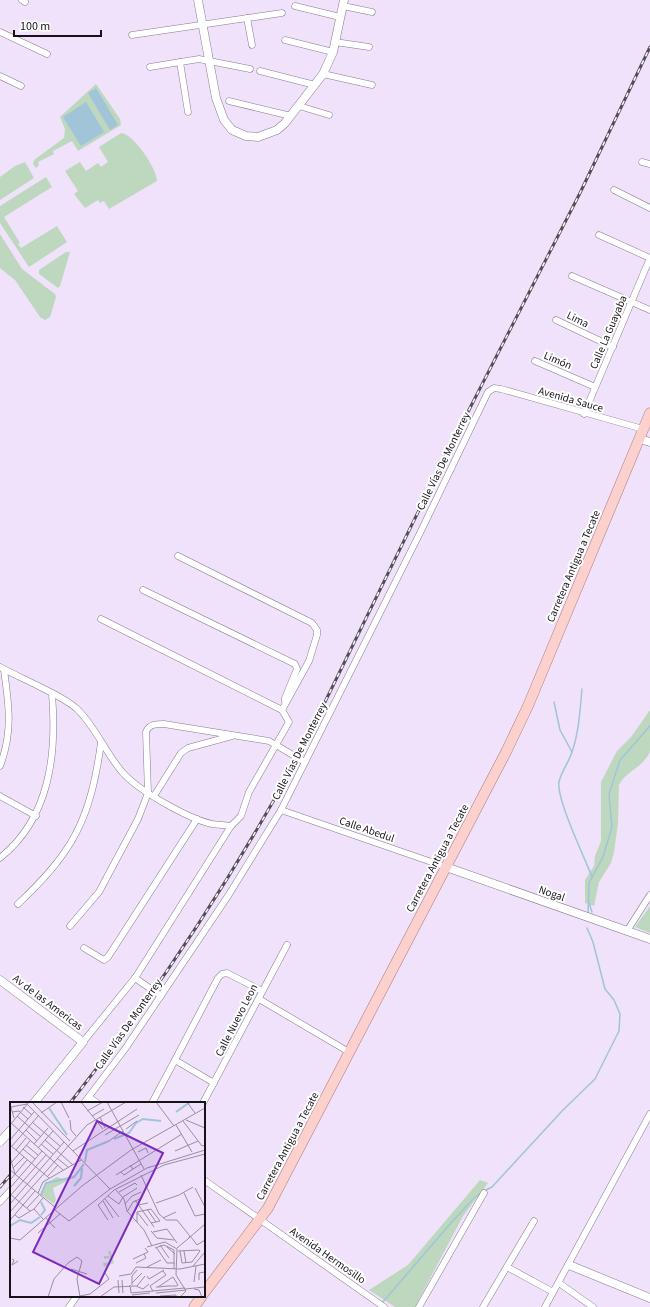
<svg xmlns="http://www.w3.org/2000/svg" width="650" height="1307" font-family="'Source Sans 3',sans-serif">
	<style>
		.green { fill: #bdd8be }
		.water { fill: #a1c4d9 }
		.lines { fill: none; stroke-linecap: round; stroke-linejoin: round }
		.stream { stroke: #a1c4d9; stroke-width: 1.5 }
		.minor-casing { stroke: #877a90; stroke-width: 7 }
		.tertiary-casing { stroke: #877a90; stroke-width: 9 }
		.primary-casing { stroke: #a97979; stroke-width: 11 }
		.minor { stroke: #fff; stroke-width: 6 }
		.tertiary { stroke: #fff; stroke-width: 8 }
		.primary { stroke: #fbd0cd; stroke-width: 10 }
		.rail-casing { stroke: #544d59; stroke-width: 3 }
		.rail { stroke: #fff; stroke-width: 1.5; stroke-dasharray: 4.5; stroke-linecap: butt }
		.labels { text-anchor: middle; stroke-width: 4; stroke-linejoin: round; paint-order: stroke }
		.street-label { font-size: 11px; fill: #17121a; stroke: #fff }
		.inset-river { fill: none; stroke: #a1c4d9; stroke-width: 2 }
		.inset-road { fill: none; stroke: #998fa0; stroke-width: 1 }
		.view { fill: #7b2cbf; fill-opacity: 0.15; stroke: #7b2cbf; stroke-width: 2 }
		.inset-edge { fill: none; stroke: #17121a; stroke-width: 2 }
	</style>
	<rect width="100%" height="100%" fill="#f0e2fa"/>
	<g class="green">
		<polygon points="96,84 120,119 121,125 78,151 72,141 53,151 54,154 38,162 39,165 36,168 33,164 34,160 64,138 65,129 60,117"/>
		<path d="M121,133C134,134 157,169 157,181L109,209L104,201L100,203L98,200L85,208L74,194L78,191L65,171L80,162L86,171L98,163L101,167L108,162L99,147Z"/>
		<polygon points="25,162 34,178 0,200 0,177 15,166"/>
		<polygon points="46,177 52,187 4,217 20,243 18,244 21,248 57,226 67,242 29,267 0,223 0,206"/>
		<polygon points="0,234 22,269 55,294 56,297 50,317 45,320 40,317 15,280 0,268"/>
		<polygon points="66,252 70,252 60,286 58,288 39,274 39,270"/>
		<path d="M650,710C650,719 650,743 650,751C645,766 625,772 619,785L618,823L614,852L611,863L599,882L594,906L585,903V880L594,866L595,856L601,841V782L617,751L631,737Z"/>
		<polygon points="650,906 650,933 635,927"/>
		<polygon points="480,1180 488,1183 463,1216 415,1307 395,1307 369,1290 408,1265"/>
	</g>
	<g class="water">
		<polygon points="96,88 118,125 110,130 88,93"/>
		<polygon points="86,102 104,132 81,146 63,117"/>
	</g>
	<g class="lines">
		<g class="stream">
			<path d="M582,689C580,710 579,732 572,752C569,762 561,772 559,782C556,799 585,858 592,877"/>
			<polyline points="554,702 560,730 572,752"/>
			<polyline points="589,903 592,912"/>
			<polyline points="588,914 589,883 603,857 612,827 609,794 620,760 650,726"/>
			<polyline points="484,1191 492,1187 563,1110 595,1079 619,1031 620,1014 614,1000 605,989 593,942 587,928"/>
			<polyline points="382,1303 450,1224 475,1197 481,1193"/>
		</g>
		<g class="minor-casing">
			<g id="minor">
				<polyline points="22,0 25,2"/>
				<polyline points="295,6 340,17"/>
				<polyline points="343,6 372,12"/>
				<polyline points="247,18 252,45"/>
				<polyline points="0,32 47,54"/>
				<polyline points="132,35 282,13"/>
				<polyline points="285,40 333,52"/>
				<polyline points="335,42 369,47"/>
				<polyline points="180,62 188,112"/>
				<polyline points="150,67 199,59 250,69"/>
				<polyline points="260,71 315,85"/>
				<polyline points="323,74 372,85"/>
				<polyline points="0,76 21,86"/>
				<polyline points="229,101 291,116"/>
				<polyline points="299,106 329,115"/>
				<polyline points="642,162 650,164"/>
				<polyline points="614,190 650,208"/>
				<polyline points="599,235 650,258"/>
				<polyline points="572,276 650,310"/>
				<polyline points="556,320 613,347"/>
				<polyline points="535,361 595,387"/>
				<polyline points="584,414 650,258"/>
				<polyline points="143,590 295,664 297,669 285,698 285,701"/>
				<polyline points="101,619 282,710"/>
				<path d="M0,667C20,678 62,695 77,709C96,727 106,754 123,773C139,791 189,819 212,824C218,825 225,825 231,826"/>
				<path d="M0,766C13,732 9,705 4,670"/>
				<polyline points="0,796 36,816"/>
				<polyline points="154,796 181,753 188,748 232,736"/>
				<polyline points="281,810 446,867"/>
				<path d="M0,858C50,818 57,754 52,694"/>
				<path d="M18,904C74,851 90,820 101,743"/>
				<path d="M70,926L99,892L138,819L148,793L146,732C149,724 156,724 164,724L269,741L305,762"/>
				<polyline points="627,931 650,895"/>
				<polyline points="84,948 104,960 108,957 197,819"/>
				<polyline points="135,978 161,996"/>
				<polyline points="259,999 349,1052"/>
				<polyline points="83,1042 135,978 231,826 241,816 249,792 289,722 282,710 309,661 317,635 317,630 312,623 178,556"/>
				<polyline points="175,1060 218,978 222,974 227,973 262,991"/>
				<polyline points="89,1097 97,1103"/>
				<polyline points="84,1103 125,1049 228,896 281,810 420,533 488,392 494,388 501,389 643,429"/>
				<polyline points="152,1103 175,1060 214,1083"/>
				<polyline points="203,1103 287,945"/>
				<polyline points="204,1180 384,1307"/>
				<polyline points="0,1202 11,1190"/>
				<polyline points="507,1267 553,1292"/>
				<polyline points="559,1283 593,1307"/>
				<polyline points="69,1307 77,1296"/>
				<polyline points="419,1307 484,1193"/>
				<polyline points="483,1307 534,1221"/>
				<polyline points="545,1307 650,1114"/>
			</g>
		</g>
		<g class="tertiary-casing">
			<g id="tertiary">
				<polyline points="198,0 216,98 224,120 232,130 246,136 258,137 277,130 285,123 323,74 333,52 344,0"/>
				<polyline points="639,439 650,442"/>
				<polyline points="446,867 650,939"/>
				<polyline points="0,980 83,1042 34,1103"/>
				<polyline points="0,1142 11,1130"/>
				<polyline points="569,1265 650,1298"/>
			</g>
		</g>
		<g class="primary-casing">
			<g id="primary">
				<polyline points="204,1293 268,1208 506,752 528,706 650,413"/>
				<polyline points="194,1307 202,1296"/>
			</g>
		</g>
		<use href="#minor" class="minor"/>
		<use href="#tertiary" class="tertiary"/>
		<use href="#primary" class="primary"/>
		<g class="rail-casing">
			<g id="rail">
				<path d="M70,1103C155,995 232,878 298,757L449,449L580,193L650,47"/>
				<polyline points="0,1187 11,1174"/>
			</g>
		</g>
		<use href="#rail" class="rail"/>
	</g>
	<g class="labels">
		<g class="street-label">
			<text transform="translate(578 319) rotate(26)" y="4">Lima</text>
			<text transform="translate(608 332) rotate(-67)" y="4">Calle La Guayaba</text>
			<text transform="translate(558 360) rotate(23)" y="4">Limón</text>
			<text transform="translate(571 399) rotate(16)" y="4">Avenida Sauce</text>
			<text transform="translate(443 461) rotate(-64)" y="4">Calle Vías De Monterrey</text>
			<text transform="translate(573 566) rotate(-67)" y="4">Carretera Antigua a Tecate</text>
			<text transform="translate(299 751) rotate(-63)" y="4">Calle Vías De Monterrey</text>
			<text transform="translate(367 829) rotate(19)" y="4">Calle Abedul</text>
			<text transform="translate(437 858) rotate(-62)" y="4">Carretera Antigua a Tecate</text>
			<text transform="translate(552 893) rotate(19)" y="4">Nogal</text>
			<text transform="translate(48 1002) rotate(37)" y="4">Av de las Americas</text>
			<text transform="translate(236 1020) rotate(-63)" y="4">Calle Nuevo Leon</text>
			<text transform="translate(128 1024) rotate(-55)" y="4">Calle Vías De Monterrey</text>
			<text transform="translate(287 1146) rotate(-62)" y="4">Carretera Antigua a Tecate</text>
			<text transform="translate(328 1255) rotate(35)" y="4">Avenida Hermosillo</text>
		</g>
	</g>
	<g transform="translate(10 1102)">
		<rect width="195" height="195" fill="#f0e2fa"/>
		<path d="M73,62L65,75L43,86L46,98L44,102L30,92L36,81L47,75L54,77L65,73ZM100,148L104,161L94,165L93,161L99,160V156L94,157V154H99L100,161V154L98,150Z" fill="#bdd8be"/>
		<path class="inset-river" d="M39,6L57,33M166,10L180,0M104,37L119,31L126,21L133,17L151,19M75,60L77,48L99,39M64,84L71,76L72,66M31,93L36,81L64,75L74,62M31,113L35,108L31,100M0,124L10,118L21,121L30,115"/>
		<path class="inset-road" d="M22,0L60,39M51,0L59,16M71,0L93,27M97,0L134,67M146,0L164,24M177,0L185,11M0,2L4,16M1,5L17,2L100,87M13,5L22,13M77,9L93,0M2,10L9,9L18,17M31,11L47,0M7,14L31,35M82,14L94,7M90,15L95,26M60,18L61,28L66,34M176,18L195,26M173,19L192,44L195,43M0,20L53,68M22,20L50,44M0,23L19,0M166,23L182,50M116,27L127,19M16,28L27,39M95,33L129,13M0,38L24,10M35,38L63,63M99,39L113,29M24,42L38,26M31,42L43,52M0,43L39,76M16,43L28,53M2,44L29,13M28,46L43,29M13,47L25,57M6,48L16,36M63,49L127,7M165,49L188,39M128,50L136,46L138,51M0,55L5,72M47,56L58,65M1,61L20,39M120,63L123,67L131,62M3,66L14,55M0,68L46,106M111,70L114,73L123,67M106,73L172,32M131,73L149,112L156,118H167L179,133M37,75L48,63M0,78L17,58M0,86L32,49M185,86L195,105M106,88L114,97L117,109L134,128L142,144M109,90L125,81L127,83M28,91L33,80L71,58M174,91L185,114L195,112M0,92L20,109M0,94L36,53M98,94L109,102L113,95L127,86M95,97L109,115M125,98L144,125M93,99L103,116M146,101L169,93L183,85M0,102L54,40M115,102L122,94L131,90M17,106L29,93M24,107L33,117M137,107L146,120M45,108L59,119L100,87L137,66L195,48M0,110L77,23L116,0M117,110L123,100L132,96M127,110L138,124M5,113L9,116L24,107L33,96M121,115L128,103L138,101M36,116L45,126M153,116L166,110M1,117L25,89M98,118L88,103L104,88L154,63L195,52M127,120V110L141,107L150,119L141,121M141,129L147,136L164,138M143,130L157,127L167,141M28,131L50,112M180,133L179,136L195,122M181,135L187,143L195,138M0,136L10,138L72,84L121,48L195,6M150,143L159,156M156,144L165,152M137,145L155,140L167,147L166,173L176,189L170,195M146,145L157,161H165M145,146L154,143L164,148V167M167,146L179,136M168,149L189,148L190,149L182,160L172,161L170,149M174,149L176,161M2,157L4,158L2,163L8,159M123,157L138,150L135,146M126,161L136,156L134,152M183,164L195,150M137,165L151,158M61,167L77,172M109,174L121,172L126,165L170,167L195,162M137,174L139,177L154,168M108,178L109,191M112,178L113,191M189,178V171L195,170M184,180L186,164M122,181L132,171M120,183L121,191L175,186M122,183V174L127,168M127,184L135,174M146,185H148L158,184H167L168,183L163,175L148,185M175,187L195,185M184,187L189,188L192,195M143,189L140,184L156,173L153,169M146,191L176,188M122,193L140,191M70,194L80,192L99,177L95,171M150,194L166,193V195M38,195L44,177L58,161L67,155L72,159L67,177L70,195M90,195L104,185L126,184L133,187L139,182"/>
		<path class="view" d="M87,19L153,51L89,182L23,150Z"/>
		<rect width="195" height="195" class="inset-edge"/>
	</g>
	<path d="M14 30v6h87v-6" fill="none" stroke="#17121a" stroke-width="2"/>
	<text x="20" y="30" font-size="12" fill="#17121a" stroke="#ffffff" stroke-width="3" paint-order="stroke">100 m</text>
</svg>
